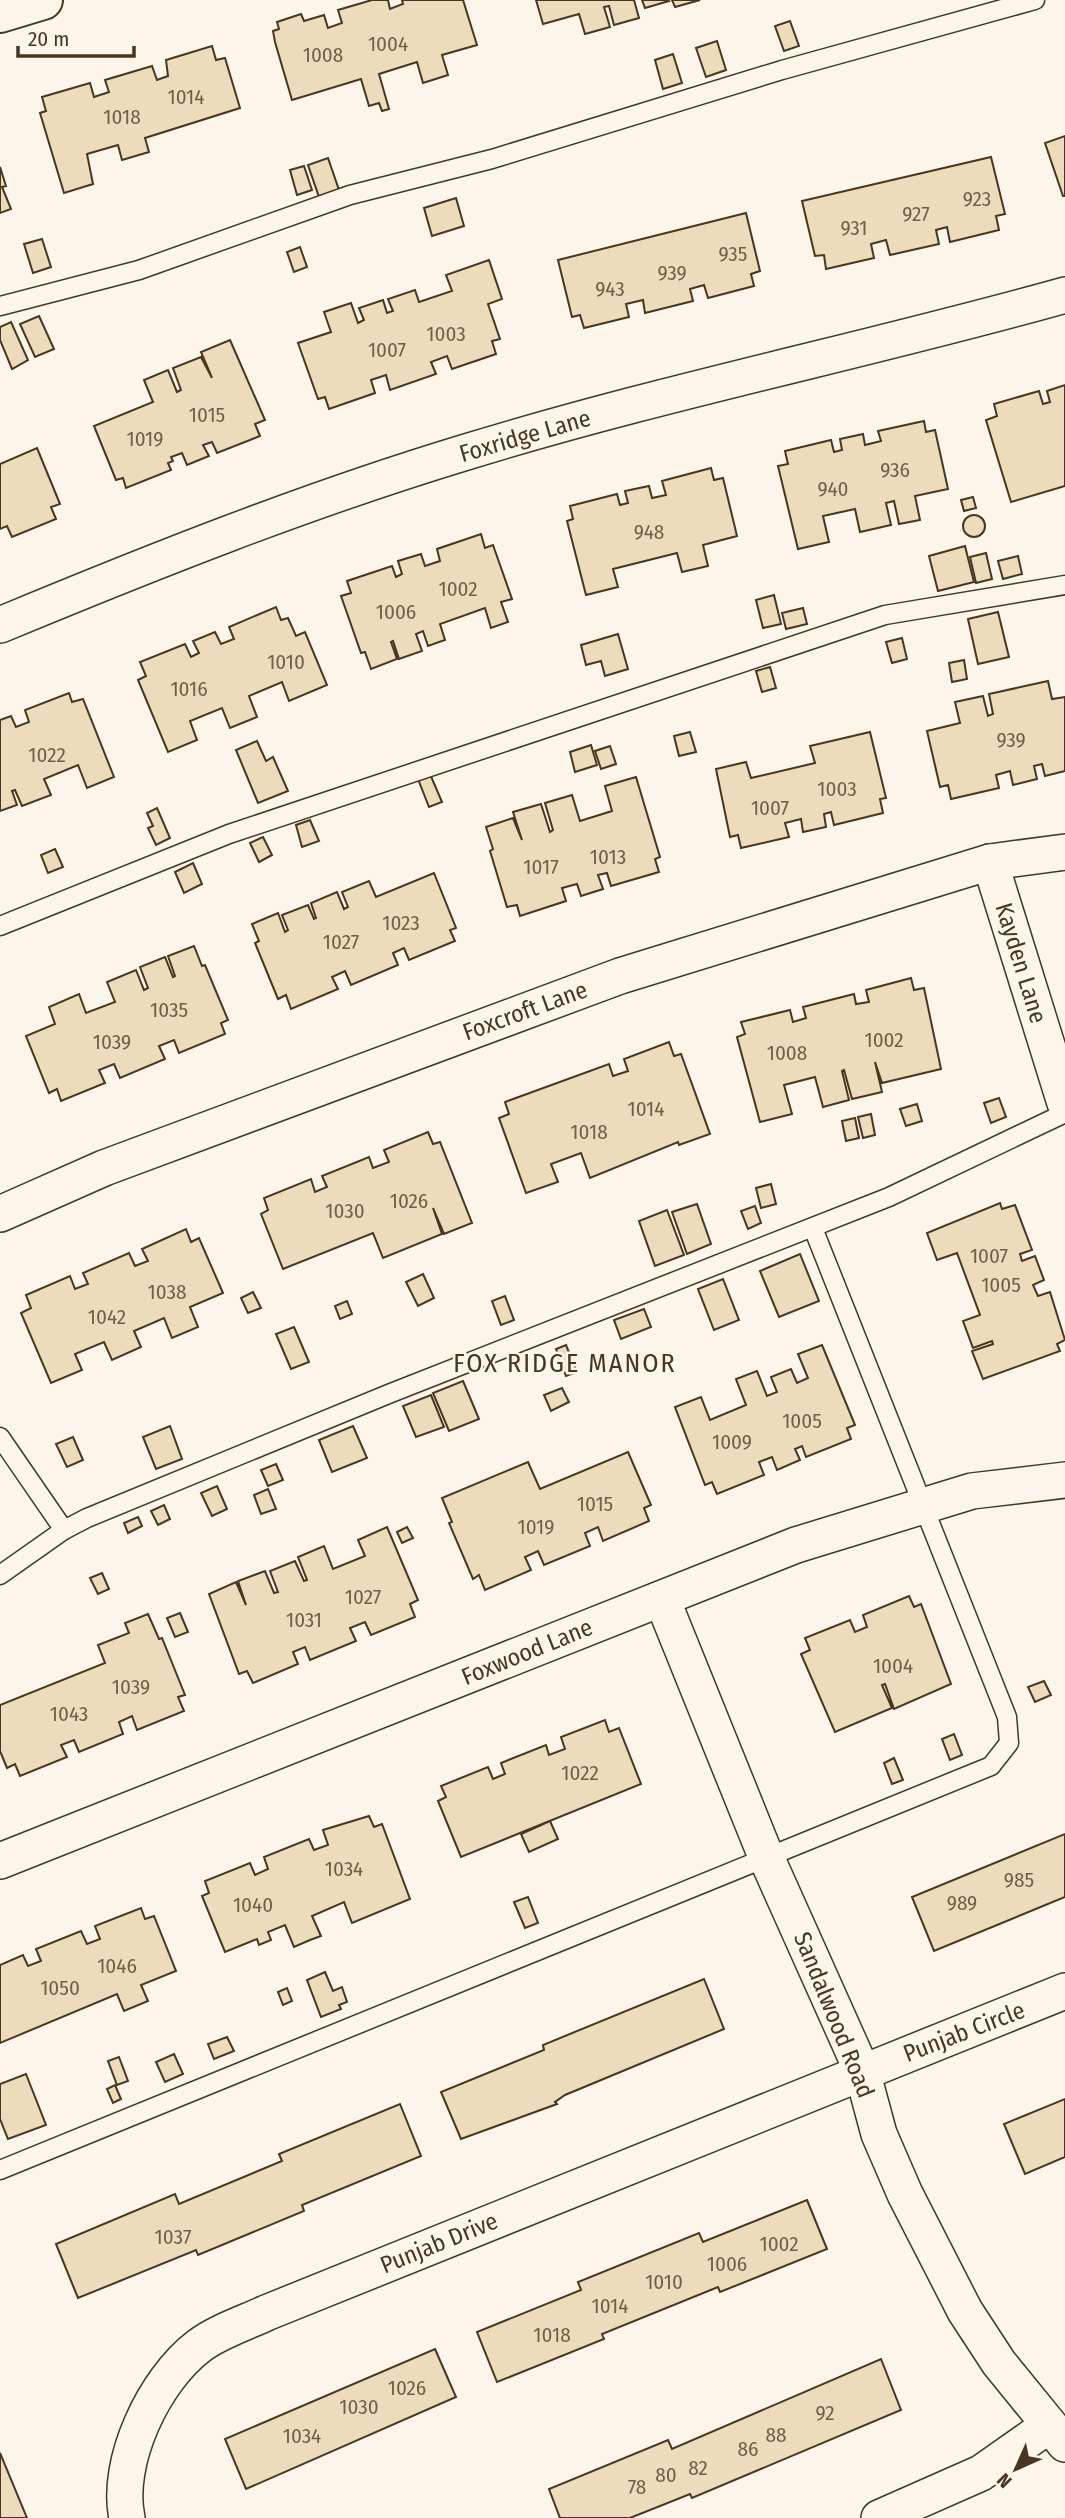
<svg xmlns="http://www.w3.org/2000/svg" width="1065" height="2518" font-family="'Fira Sans Condensed',sans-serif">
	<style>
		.building { fill: #ecdcbc; stroke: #4a3520; stroke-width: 2 }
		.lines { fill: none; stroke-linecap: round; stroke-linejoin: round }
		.lane-casing { stroke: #4a3520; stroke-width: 21 }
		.street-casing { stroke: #4a3520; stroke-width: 38 }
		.secondary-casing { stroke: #4a3520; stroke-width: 42 }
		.lane { stroke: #fbf6e9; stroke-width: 18 }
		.street { stroke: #fbf6e9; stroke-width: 35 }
		.secondary { stroke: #fbf6e9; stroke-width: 38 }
		.labels { text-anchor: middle; stroke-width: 5; stroke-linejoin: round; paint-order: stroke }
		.number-label { font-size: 21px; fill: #725f47 }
		.street-label { font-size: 24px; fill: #4a3520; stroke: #fbf6e9 }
		.neighbourhood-label { font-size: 26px; letter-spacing: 2px; fill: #4a3520; stroke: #fbf6e9 }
	</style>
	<rect width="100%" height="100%" fill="#fbf6e9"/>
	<g class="building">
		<polygon points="372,0 388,0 390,9 403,4 402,0 463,0 477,45 442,55 448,75 423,83 417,62 379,74 389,109 382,111 379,103 369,106 361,79 292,100 275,42 273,31 279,29 277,22 301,14 304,21 324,15 328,28 342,23 338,10"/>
		<polygon points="536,0 634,0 639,18 614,25 609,6 604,7 610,27 585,34 579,14 543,24"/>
		<polygon points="642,0 668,0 669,1 645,8"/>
		<polygon points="672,0 700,0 675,7"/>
		<polygon points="790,21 799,46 784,51 775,26"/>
		<polygon points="717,41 726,70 706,77 696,48"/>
		<polygon points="212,46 216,60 225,58 240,108 145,138 149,152 122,160 118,145 87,154 93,184 64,193 40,113 46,111 42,97 90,83 94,97 109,92 105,80 152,66 157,80 168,76 166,60"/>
		<polygon points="673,54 682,83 663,89 655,60"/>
		<polygon points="1065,136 1065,196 1063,196 1045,143"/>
		<polygon points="991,157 1005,214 996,216 999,230 950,242 947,227 936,230 939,244 890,255 886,240 871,244 874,258 826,269 824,255 815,256 802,201"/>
		<polygon points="328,158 339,190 319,197 308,165"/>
		<polygon points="304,166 312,190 297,195 290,170"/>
		<polygon points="0,167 6,186 2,187 11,209 0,213"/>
		<polygon points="456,198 464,226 432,236 424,208"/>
		<polygon points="746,213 760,271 751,274 754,286 708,298 704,285 690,289 693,301 645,313 643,300 626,304 629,317 584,328 580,315 572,317 558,260"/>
		<polygon points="42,239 51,267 33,273 24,244"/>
		<polygon points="300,247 307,267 294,272 287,252"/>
		<polygon points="489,260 502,299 488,304 500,339 492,341 496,354 452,369 447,356 431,362 436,374 390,390 386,375 371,380 375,393 329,409 325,397 318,399 298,343 331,332 324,312 351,303 358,323 364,320 359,308 383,300 387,313 393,311 388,299 415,290 419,302 452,291 446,275"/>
		<polygon points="39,316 54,349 35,357 20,324"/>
		<polygon points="11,322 28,360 12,369 0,340 0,327"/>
		<polygon points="230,340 265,420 255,424 260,436 217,453 212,442 203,445 209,456 187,465 182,453 171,457 173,461 168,463 171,470 126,488 123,478 116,480 94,426 153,402 144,380 168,370 177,392 181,390 173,368 201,357 212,378 201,352"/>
		<polygon points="1065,385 1065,486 1011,502 986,420 997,416 994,404 1039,391 1043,404 1050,402 1047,391"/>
		<polygon points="924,421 926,432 935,430 948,489 915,496 920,520 899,524 894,501 886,503 891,525 860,532 855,509 823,516 829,542 798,549 778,466 788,464 785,451 831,440 834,452 842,450 840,439 863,434 865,445 881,441 878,431"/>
		<polygon points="37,448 60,504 51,507 56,519 12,537 7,526 0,529 0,464"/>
		<polygon points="711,468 714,480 723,478 737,536 703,545 708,566 682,572 677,553 613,569 618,587 586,595 567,521 573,519 570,506 617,494 620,505 628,503 625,491 649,486 652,498 666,495 662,481"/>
		<polygon points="973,497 976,508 964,511 961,500"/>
		<circle cx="974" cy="526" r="11"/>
		<polygon points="481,534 485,548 493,545 512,599 501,602 508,622 491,628 485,608 440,624 445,640 428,646 423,631 416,634 422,651 399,659 393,641 391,642 397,659 371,669 365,652 361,653 341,596 351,593 347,581 392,566 396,577 402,574 398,561 421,554 425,566 440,561 437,549"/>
		<polygon points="965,546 974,582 938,591 929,556"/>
		<polygon points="986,553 992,579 976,583 970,557"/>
		<polygon points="1018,556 1022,574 1003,579 998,561"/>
		<polygon points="774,595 781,624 763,628 756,600"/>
		<polygon points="276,607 281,620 288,618 296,636 305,632 327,685 289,701 282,682 249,696 257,717 230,728 222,708 190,721 197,740 168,752 138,680 146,676 140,662 185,644 191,657 199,653 193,641 215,632 221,644 234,639 229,627"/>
		<polygon points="803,608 807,624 786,629 782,613"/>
		<polygon points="998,612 1009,657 978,664 968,619"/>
		<polygon points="618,634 628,669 605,676 601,661 586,665 581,645"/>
		<polygon points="902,638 907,659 892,663 886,642"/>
		<polygon points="964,660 967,679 952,682 949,663"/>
		<polygon points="770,667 776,688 762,692 756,671"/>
		<polygon points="1048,681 1052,699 1065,697 1065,771 1045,776 1042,764 1034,766 1037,779 1013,785 1010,771 996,775 999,788 951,799 948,785 940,787 927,731 960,723 955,702 983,696 988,716 993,714 989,694"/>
		<polygon points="69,693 72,702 83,699 114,777 87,788 78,765 44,779 51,795 22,806 15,790 12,791 17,805 0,811 0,720 11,716 16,727 29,722 25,710"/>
		<polygon points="690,732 696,752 679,756 674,736"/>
		<polygon points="870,732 886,798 880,799 883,813 834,825 831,812 824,814 826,827 803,832 801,819 785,823 789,837 741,848 738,835 730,837 716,769 746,762 751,778 815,763 810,746"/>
		<polygon points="257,741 266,761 273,757 288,791 258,803 236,750"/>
		<polygon points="591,745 597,765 575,772 570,752"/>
		<polygon points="610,746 616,764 601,769 595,751"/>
		<polygon points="430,774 442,802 429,807 418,779"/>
		<polygon points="636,777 660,857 655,859 659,872 611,886 607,873 598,875 603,889 581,896 577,884 562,888 566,901 520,916 517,905 507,907 490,851 493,849 486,827 513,818 522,840 513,812 541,804 550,832 553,830 545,803 572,795 580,821 612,811 605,786"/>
		<polygon points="157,808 170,838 156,845 148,828 153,826 147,813"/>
		<polygon points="310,820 319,841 302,847 296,825"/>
		<polygon points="263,837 272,855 259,862 250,843"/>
		<polygon points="55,849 63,867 48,873 41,855"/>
		<polygon points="193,863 202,884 184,893 175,872"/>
		<polygon points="434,873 456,928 450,930 455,941 409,960 404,948 393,953 398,965 351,985 345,971 332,977 338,989 291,1009 286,995 278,999 255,943 259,941 252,924 278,913 285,932 288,930 282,915 308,905 314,919 316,918 311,903 337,892 344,909 348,907 342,892 369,881 376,897"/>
		<polygon points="194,946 202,966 205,965 228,1020 221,1023 225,1034 179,1053 174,1040 159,1046 165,1059 120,1078 114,1064 99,1070 105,1083 61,1101 57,1089 49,1093 26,1036 55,1024 49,1007 79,994 86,1013 115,1002 107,982 136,970 144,990 148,988 140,967 165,957 173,977 175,976 168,956"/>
		<polygon points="911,978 914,990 924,988 941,1069 882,1083 875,1062 882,1092 852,1099 844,1070 842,1071 849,1100 823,1107 815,1077 784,1085 792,1114 760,1122 737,1037 745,1034 741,1022 790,1010 793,1022 806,1018 803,1007 854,994 856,1004 869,1002 866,990"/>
		<polygon points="669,1042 674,1056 681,1054 710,1134 679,1145 678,1142 590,1178 581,1153 551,1164 558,1182 526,1193 499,1118 509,1114 505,1102 609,1064 613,1076 628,1071 624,1059"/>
		<polygon points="999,1098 1006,1117 991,1123 984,1103"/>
		<polygon points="917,1104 922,1121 906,1126 900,1109"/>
		<polygon points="871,1114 875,1135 863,1138 858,1117"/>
		<polygon points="855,1118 859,1138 846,1141 842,1121"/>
		<polygon points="428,1132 433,1144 440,1142 472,1223 444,1234 433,1208 442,1234 383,1258 373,1233 283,1269 261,1214 268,1210 264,1198 311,1179 315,1192 327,1187 322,1176 369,1157 373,1168 389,1162 384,1150"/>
		<polygon points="771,1184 776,1204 761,1208 756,1188"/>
		<polygon points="1000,1203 1002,1209 1015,1205 1032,1250 1020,1254 1022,1261 1035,1256 1044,1280 1033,1285 1038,1296 1050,1292 1065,1340 1057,1344 1060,1351 983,1379 972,1351 993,1344 992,1341 973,1348 963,1321 980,1315 957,1253 937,1260 927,1233"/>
		<polygon points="697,1204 711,1244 687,1254 672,1212"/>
		<polygon points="755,1206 761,1223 748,1229 741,1211"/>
		<polygon points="667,1210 684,1255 655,1266 639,1221"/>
		<polygon points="186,1229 191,1242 199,1238 223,1293 190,1307 198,1327 172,1338 164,1318 134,1331 141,1347 112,1360 104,1342 75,1354 82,1370 51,1383 21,1313 31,1308 26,1295 70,1276 75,1289 88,1284 83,1273 129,1253 135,1266 148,1261 142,1249"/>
		<polygon points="800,1254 819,1301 779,1317 760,1271"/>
		<polygon points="423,1274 434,1298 418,1306 406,1282"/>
		<polygon points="723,1279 739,1320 714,1330 698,1289"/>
		<polygon points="253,1292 261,1308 248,1313 241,1298"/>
		<polygon points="505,1296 514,1320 501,1325 492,1301"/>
		<polygon points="347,1301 352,1314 340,1319 335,1306"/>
		<polygon points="644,1309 651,1327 621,1339 614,1320"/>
		<polygon points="294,1327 309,1362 291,1369 276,1334"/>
		<polygon points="566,1345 577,1372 566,1376 556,1349"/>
		<polygon points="822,1345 855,1425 847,1428 851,1439 806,1457 802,1446 795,1449 800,1460 777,1470 772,1457 759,1462 764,1475 717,1494 712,1482 705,1485 675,1407 701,1397 710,1420 746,1405 736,1379 757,1371 767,1396 777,1392 771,1377 791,1369 797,1383 808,1378 798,1354"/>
		<polygon points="463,1381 479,1419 449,1431 433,1393"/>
		<polygon points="562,1388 569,1402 551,1411 544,1395"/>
		<polygon points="431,1395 444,1427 416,1437 403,1406"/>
		<polygon points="170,1426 182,1459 156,1469 143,1437"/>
		<polygon points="353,1426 367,1458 332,1472 319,1440"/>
		<polygon points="73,1437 83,1460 67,1467 56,1444"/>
		<polygon points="628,1452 651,1505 644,1508 649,1521 603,1541 598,1527 585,1533 590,1546 544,1565 538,1551 525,1557 531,1570 485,1590 479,1575 473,1579 449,1523 452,1522 442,1498 528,1462 540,1489"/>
		<polygon points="276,1464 283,1480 268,1486 261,1470"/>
		<polygon points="217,1486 227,1509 212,1516 201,1493"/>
		<polygon points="268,1489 276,1509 261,1514 254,1495"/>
		<polygon points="164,1505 170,1519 158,1525 151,1511"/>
		<polygon points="138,1517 142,1526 128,1533 124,1523"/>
		<polygon points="387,1527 418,1600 410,1604 415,1617 371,1635 365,1622 350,1628 356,1641 310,1660 305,1647 293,1652 298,1664 253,1683 247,1671 239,1674 209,1594 236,1582 246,1605 238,1581 265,1571 274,1593 278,1592 270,1571 295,1561 304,1581 307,1580 298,1557 324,1546 333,1569 365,1556 358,1540"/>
		<polygon points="407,1527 413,1538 402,1543 397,1532"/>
		<polygon points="102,1573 109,1589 98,1594 90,1578"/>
		<polygon points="909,1596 914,1607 921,1604 951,1684 894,1709 885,1684 882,1685 892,1708 835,1732 801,1654 810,1650 805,1638 850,1620 855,1632 867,1627 863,1615"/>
		<polygon points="180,1613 188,1632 175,1637 167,1618"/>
		<polygon points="148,1614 159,1639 162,1638 185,1695 178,1697 184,1711 137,1730 132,1716 119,1722 123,1734 79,1752 74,1740 61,1745 67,1757 20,1776 15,1764 7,1768 0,1751 0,1705 105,1663 98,1645 129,1633 125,1623"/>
		<polygon points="1044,1681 1051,1695 1035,1702 1028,1687"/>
		<polygon points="605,1720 609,1732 619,1728 641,1784 461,1857 438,1801 446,1797 441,1786 488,1767 493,1779 505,1774 501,1763 546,1745 549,1755 565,1749 561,1737"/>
		<polygon points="954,1734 962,1755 950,1760 942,1739"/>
		<polygon points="894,1758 903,1780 892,1784 884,1763"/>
		<polygon points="369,1816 374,1827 382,1824 410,1899 352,1923 344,1902 312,1916 321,1936 310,1940 294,1947 285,1925 268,1932 271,1940 259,1945 257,1939 225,1952 202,1896 209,1893 205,1881 250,1863 255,1875 268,1869 264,1857 309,1839 314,1850 328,1845 323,1830"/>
		<polygon points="550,1821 558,1839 529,1852 521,1834"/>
		<polygon points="1065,1834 1065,1897 934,1951 912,1897"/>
		<polygon points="528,1897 538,1923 525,1928 514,1902"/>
		<polygon points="141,1908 145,1919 154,1916 176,1971 141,1985 148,2001 124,2011 117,1994 0,2043 0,1965 23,1955 28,1966 41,1961 36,1949 81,1931 87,1944 100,1939 95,1926"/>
		<polygon points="325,1972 333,1991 342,1987 347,2002 339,2005 341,2009 321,2017 307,1980"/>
		<polygon points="704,1979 724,2029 565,2095 555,2102 557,2104 461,2139 441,2092 544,2050 543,2045"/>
		<polygon points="287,1988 292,2001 283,2005 278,1992"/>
		<polygon points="227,2037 234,2051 214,2059 208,2044"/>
		<polygon points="174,2054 183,2074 165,2082 156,2062"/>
		<polygon points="119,2057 128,2081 117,2085 108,2061"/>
		<polygon points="26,2074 46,2125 8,2139 0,2119 0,2084"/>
		<polygon points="115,2085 121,2099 113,2103 107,2089"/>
		<polygon points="1065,2099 1065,2157 1025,2174 1004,2124"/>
		<polygon points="400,2104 421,2156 302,2205 304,2211 198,2255 196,2250 78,2298 56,2244 175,2194 179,2204 282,2161 279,2154"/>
		<polygon points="807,2200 827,2249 720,2292 718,2287 602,2334 604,2339 497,2382 477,2332 581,2290 578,2282 699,2233 703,2242"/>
		<polygon points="435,2349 456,2397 246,2489 225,2439"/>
		<polygon points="881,2359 901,2410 692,2498 690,2494 630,2518 560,2518 549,2489 668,2440 672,2449"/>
		<polygon points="0,2453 27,2518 0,2518"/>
	</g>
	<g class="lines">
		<g class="lane-casing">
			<g id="lane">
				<polyline points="0,306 139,270 350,195 492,159 782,70 1035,0"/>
				<polyline points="0,926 229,834 885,615 1065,585"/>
				<polyline points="0,1437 64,1530"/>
				<polyline points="0,1575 64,1530 87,1518 391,1393 889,1197 1065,1113"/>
				<polyline points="0,2170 991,1766 1009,1743 1007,1717 813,1228"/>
			</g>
		</g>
		<g class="street-casing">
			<g id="street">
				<path d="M0,625C152,562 305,501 463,453C661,392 865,351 1065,295"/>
				<polyline points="990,862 1065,1103"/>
				<polyline points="0,1214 104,1168 620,976 990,862 1065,852"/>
				<polyline points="662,1599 767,1859 862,2071 879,2134 905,2194 965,2311 999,2363 1065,2444"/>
				<polyline points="0,1861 796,1545 972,1491 1065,1480"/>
				<path d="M127,2518C115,2462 154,2380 199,2346C217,2332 245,2323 266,2313L1065,1991"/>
				<polyline points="879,2518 981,2473 1048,2426"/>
			</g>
		</g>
		<g class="secondary-casing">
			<polyline id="secondary" points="0,13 43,0"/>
		</g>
		<use href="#lane" class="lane"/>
		<use href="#street" class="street"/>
		<use href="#secondary" class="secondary"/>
	</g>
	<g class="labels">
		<g class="number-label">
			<text x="388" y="51">1004</text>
			<text x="323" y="62">1008</text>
			<text x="186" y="104">1014</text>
			<text x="122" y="124">1018</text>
			<text x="977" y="206">923</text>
			<text x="916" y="221">927</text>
			<text x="854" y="235">931</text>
			<text x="733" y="261">935</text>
			<text x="672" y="280">939</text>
			<text x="610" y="296">943</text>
			<text x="446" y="341">1003</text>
			<text x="387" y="357">1007</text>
			<text x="207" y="422">1015</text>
			<text x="145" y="446">1019</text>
			<text x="895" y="477">936</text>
			<text x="833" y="496">940</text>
			<text x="649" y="539">948</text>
			<text x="458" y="596">1002</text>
			<text x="396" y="619">1006</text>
			<text x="286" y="669">1010</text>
			<text x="189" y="696">1016</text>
			<text x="1011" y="747">939</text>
			<text x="47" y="762">1022</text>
			<text x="837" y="796">1003</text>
			<text x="770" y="815">1007</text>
			<text x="608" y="864">1013</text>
			<text x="541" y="874">1017</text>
			<text x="401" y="930">1023</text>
			<text x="341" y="949">1027</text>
			<text x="169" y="1017">1035</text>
			<text x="884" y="1047">1002</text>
			<text x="112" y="1049">1039</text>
			<text x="787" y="1060">1008</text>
			<text x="646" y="1116">1014</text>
			<text x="589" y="1139">1018</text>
			<text x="409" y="1208">1026</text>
			<text x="345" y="1218">1030</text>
			<text x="989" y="1263">1007</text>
			<text x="1001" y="1292">1005</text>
			<text x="167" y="1299">1038</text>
			<text x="107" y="1324">1042</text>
			<text x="802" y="1428">1005</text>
			<text x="732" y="1449">1009</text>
			<text x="595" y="1511">1015</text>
			<text x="536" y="1534">1019</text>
			<text x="363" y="1604">1027</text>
			<text x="304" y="1627">1031</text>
			<text x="893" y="1673">1004</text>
			<text x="131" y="1694">1039</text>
			<text x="69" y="1721">1043</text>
			<text x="580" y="1780">1022</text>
			<text x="344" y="1876">1034</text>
			<text x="1019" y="1887">985</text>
			<text x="962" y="1910">989</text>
			<text x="253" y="1912">1040</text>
			<text x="117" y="1973">1046</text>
			<text x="60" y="1995">1050</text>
			<text x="173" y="2244">1037</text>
			<text x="779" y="2251">1002</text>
			<text x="727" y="2271">1006</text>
			<text x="664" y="2289">1010</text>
			<text x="610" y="2313">1014</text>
			<text x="552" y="2342">1018</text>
			<text x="407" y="2395">1026</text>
			<text x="359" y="2414">1030</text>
			<text x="825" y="2420">92</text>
			<text x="776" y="2442">88</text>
			<text x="302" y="2443">1034</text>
			<text x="748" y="2456">86</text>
			<text x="698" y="2475">82</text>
			<text x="666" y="2482">80</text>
			<text x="637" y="2494">78</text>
		</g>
		<g class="street-label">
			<text transform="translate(525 436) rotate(-16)" y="8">Foxridge Lane</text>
			<text transform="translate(1021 963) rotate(73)" y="8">Kayden Lane</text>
			<text transform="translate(525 1011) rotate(-20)" y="8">Foxcroft Lane</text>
			<text transform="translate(527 1652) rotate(-22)" y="8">Foxwood Lane</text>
			<text transform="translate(834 2015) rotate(68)" y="8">Sandalwood Road</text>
			<text transform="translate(964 2032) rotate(-21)" y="8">Punjab Circle</text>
			<text transform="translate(439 2243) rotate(-22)" y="8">Punjab Drive</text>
		</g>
		<g class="neighbourhood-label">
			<text x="565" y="1372">FOX RIDGE MANOR</text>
		</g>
	</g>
	<g transform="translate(1016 2469) rotate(225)" stroke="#fbf6e9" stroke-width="5" paint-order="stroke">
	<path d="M0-5L12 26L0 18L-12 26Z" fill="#4a3520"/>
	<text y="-10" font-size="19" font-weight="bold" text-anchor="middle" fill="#4a3520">N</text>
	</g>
	<path d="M18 46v10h116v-10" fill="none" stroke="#4a3520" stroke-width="3.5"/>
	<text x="28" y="46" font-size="21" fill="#4a3520" stroke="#fbf6e9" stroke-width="5" paint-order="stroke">20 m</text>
</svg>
